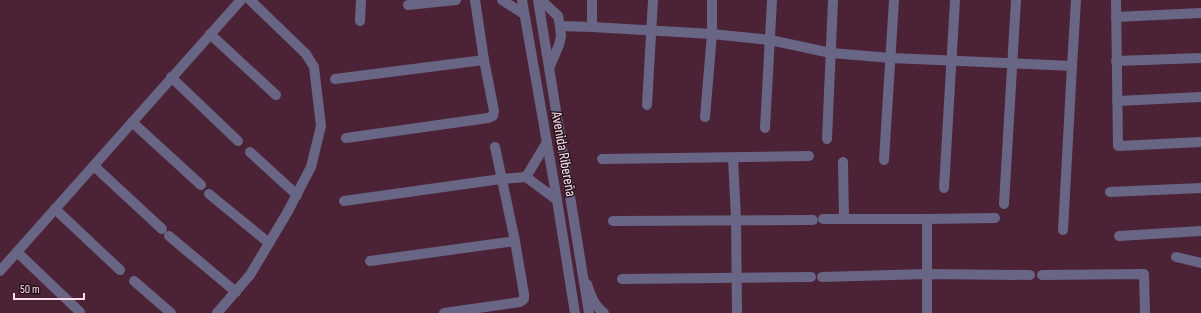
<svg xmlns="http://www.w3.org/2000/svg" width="1201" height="313" font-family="'Sofia Sans Condensed',sans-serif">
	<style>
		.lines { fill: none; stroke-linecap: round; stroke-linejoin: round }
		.minor { stroke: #696584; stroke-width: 10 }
		.tertiary { stroke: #696584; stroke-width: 10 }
		.labels { text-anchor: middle; stroke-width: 3; stroke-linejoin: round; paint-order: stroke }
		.street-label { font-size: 15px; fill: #fadeea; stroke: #26131c }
	</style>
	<rect width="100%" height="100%" fill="#4c2237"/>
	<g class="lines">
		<g class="minor">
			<polyline points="502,0 524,14"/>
			<polyline points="541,0 558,16 560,26 561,36 559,45 550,66"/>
			<polyline points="1116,0 1118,146 1201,142"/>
			<polyline points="408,5 456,0"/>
			<polyline points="1116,17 1201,13"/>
			<polyline points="360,21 361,0"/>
			<polyline points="560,26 592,27 592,0"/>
			<polyline points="592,27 712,34 770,40 831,53 891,58 1072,66 1063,230"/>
			<polyline points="210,34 276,95"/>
			<polyline points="1116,61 1201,58"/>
			<polyline points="1072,66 1076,0"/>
			<polyline points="171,77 238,141"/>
			<polyline points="335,79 484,60"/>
			<polyline points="1117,101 1201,97"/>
			<polyline points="647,105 653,0"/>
			<polyline points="705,117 712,34 712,0"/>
			<polyline points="132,122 201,185"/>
			<polyline points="765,128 772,0"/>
			<polyline points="346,138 488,118 493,116 494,111 484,60 475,0"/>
			<polyline points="827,139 833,0"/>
			<polyline points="250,152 297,195"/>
			<polyline points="733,158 736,219 737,313"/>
			<polyline points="602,159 809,156"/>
			<polyline points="884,160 894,0"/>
			<polyline points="843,162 844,219"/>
			<polyline points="94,166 162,229"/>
			<polyline points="526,177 547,142"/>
			<polyline points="944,188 955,0"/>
			<polyline points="1110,192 1201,188"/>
			<polyline points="209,194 269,243"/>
			<polyline points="344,201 501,179 526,177 557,200"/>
			<polyline points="1004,204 1016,0"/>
			<polyline points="55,209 120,270"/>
			<polyline points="823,219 927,219"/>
			<polyline points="613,221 813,220"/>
			<polyline points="169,236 236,292"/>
			<polyline points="1119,236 1201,231"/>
			<polyline points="17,252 80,312"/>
			<polyline points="1176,257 1201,263"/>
			<polyline points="370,261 515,241"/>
			<polyline points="0,271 241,0"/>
			<polyline points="1042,275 1144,274 1145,313"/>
			<polyline points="822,277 927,274 1030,275"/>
			<polyline points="622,279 811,277"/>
			<polyline points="134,281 171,313"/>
			<path d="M587,284C591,296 594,306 604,313"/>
			<polyline points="217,313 250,275 287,213 311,167 321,126 314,67 306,54 250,0"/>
			<polyline points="444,313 520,302 524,299 524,294 515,241 495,147"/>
			<polyline points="927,313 927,219 995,218"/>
		</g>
		<g class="tertiary">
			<polyline points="522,0 557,200 575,313"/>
			<polyline points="538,0 589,313"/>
		</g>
	</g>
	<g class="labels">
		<g class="street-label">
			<text transform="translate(564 154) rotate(80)" y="5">Avenida Ribereña</text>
		</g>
	</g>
	<path d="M14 293v6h70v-6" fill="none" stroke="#fadeea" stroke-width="2"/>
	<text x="20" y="293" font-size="12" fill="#fadeea" stroke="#26131c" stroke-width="3" paint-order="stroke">50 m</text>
</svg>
